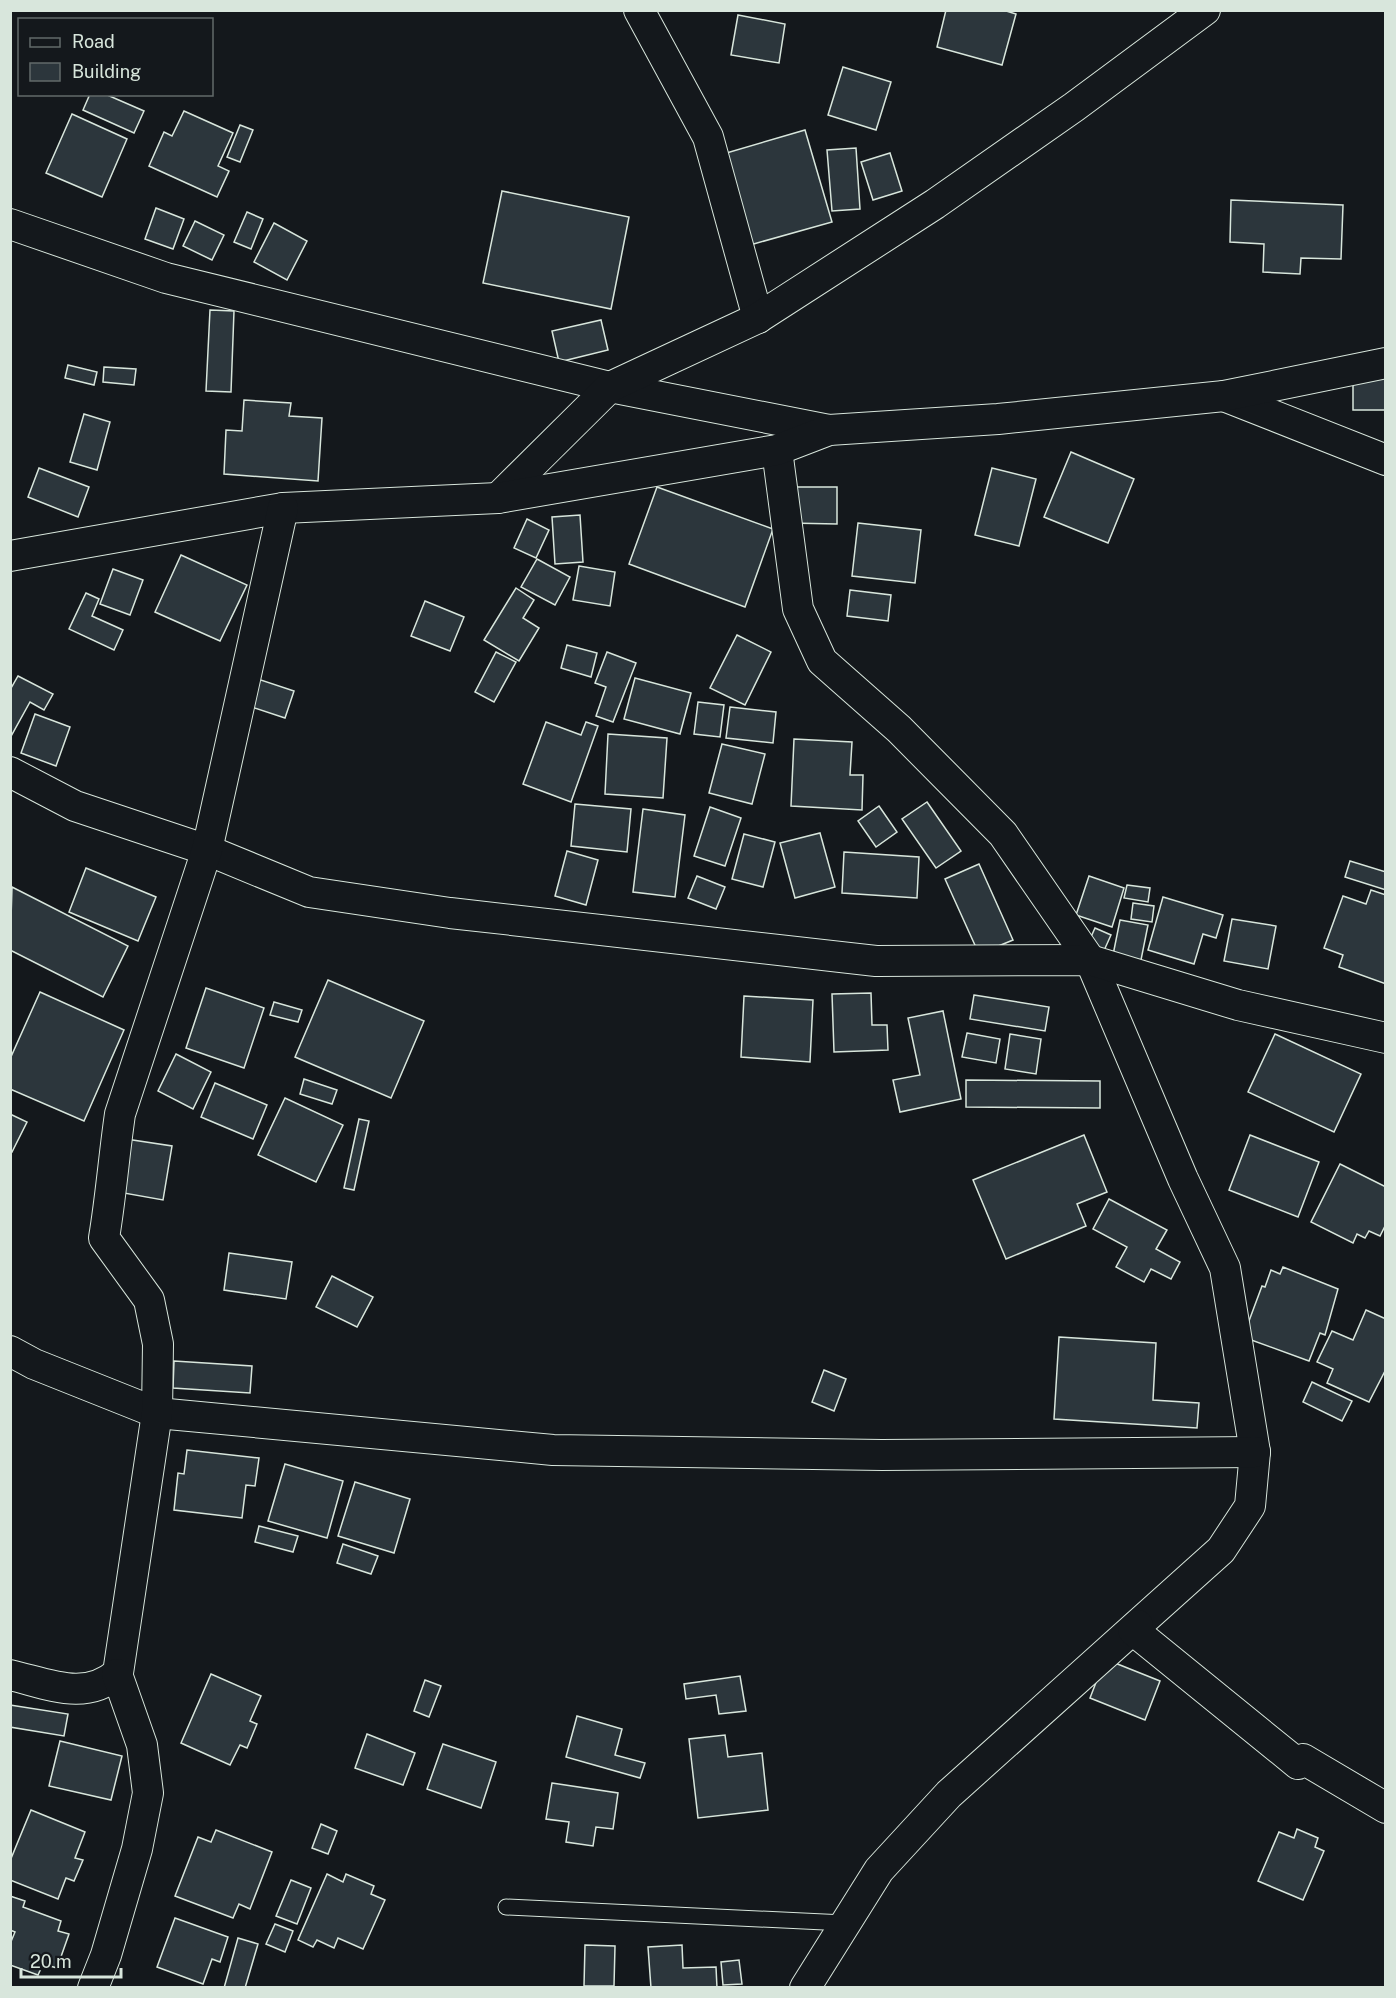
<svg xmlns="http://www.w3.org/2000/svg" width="1396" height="1998" font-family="'Public Sans',sans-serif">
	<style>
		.building { fill: #2c363c; stroke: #d8e6dc; stroke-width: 1.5 }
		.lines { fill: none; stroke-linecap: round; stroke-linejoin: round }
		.lane-casing { stroke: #d8e6dc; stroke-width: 17 }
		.street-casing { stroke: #d8e6dc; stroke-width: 32 }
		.lane { stroke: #14181c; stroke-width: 15 }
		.street { stroke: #14181c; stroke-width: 30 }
	</style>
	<rect width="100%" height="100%" fill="#14181c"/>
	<g class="building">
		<polygon points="946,10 1003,10 1016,14 1002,65 937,47"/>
		<polygon points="738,15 785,24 779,63 731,55"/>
		<polygon points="843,67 891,82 876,130 828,115"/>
		<polygon points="90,94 105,94 144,111 134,133 83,110"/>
		<polygon points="184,111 233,133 218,166 229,171 217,197 149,166 164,132 172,136"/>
		<polygon points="72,114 127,139 102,197 46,173"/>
		<polygon points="240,125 253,130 240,162 227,157"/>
		<polygon points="805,130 832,222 750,245 723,154"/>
		<polygon points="856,148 860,209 832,211 827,150"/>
		<polygon points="890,153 902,191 873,200 861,162"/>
		<polygon points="502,191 629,217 611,309 483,283"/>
		<polygon points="1231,200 1343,205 1341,259 1301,258 1300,274 1263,272 1264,244 1230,242"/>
		<polygon points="156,208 184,219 173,249 145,239"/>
		<polygon points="247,212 263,219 251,249 234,242"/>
		<polygon points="195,221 224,235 212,260 183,246"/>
		<polygon points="274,223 307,241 287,280 254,262"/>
		<polygon points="210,310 234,311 231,392 206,391"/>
		<polygon points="601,320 608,350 559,362 552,331"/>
		<polygon points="68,365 97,372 94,385 65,378"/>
		<polygon points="104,367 136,369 134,385 103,382"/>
		<rect x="1353" y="376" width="33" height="34"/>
		<polygon points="244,400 291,403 289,416 322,418 318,481 224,474 226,430 242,431"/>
		<polygon points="84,414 110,422 97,470 70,462"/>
		<polygon points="1071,452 1134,479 1108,543 1044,517"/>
		<polygon points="39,468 89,487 78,517 28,497"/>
		<polygon points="992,468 1036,479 1019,546 975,535"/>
		<polygon points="657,487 773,529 745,607 629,564"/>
		<polygon points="789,487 837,487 837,524 789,523"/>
		<polygon points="580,515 583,562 555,564 552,517"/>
		<polygon points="527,519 549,530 536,558 514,548"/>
		<polygon points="858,523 921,530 915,583 852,576"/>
		<polygon points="181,555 247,585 220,641 155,612"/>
		<polygon points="537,559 570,577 555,605 521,587"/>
		<polygon points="579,566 615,572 610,606 573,600"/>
		<polygon points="113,569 143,580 130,615 100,604"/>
		<polygon points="516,588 534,600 523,618 539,628 519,661 484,640"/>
		<polygon points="850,590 891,595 888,621 847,616"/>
		<polygon points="86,593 99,599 92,616 123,630 114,650 69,629"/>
		<polygon points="425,601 464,617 450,651 411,636"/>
		<polygon points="737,635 771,652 745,705 710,688"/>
		<polygon points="567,645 597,653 591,677 561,668"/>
		<polygon points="496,652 516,662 494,702 475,692"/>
		<polygon points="607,652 636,663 613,722 596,716 606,687 595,683"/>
		<polygon points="18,676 53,694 44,710 30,702 10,738 10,690"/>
		<polygon points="252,677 294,691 285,718 243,704"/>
		<polygon points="635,678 691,693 680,734 624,719"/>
		<polygon points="698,702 724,705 720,737 694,734"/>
		<polygon points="730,707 776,712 773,743 726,738"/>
		<polygon points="35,714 70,727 56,766 21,753"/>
		<polygon points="546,722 581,735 586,722 598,726 571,802 523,784"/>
		<polygon points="608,734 667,738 663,798 605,794"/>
		<polygon points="794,739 852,742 850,775 863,775 862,810 791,806"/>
		<polygon points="722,744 765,754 752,804 709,793"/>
		<polygon points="927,802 961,851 936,868 902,819"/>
		<polygon points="575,804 631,809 627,852 571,846"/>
		<polygon points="879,806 897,832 876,847 858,821"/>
		<polygon points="710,807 741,818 725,866 694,856"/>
		<polygon points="643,809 685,815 675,897 633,892"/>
		<polygon points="820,833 835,887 795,898 780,843"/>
		<polygon points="744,834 775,842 763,887 732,879"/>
		<polygon points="567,851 598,860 586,905 555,896"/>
		<polygon points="844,852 919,857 917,898 842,893"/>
		<polygon points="1350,861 1386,872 1386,890 1345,877"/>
		<polygon points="979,864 1013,940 979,954 945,879"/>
		<polygon points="86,868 156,897 138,941 69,912"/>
		<polygon points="697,876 725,887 716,909 688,898"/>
		<polygon points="1089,876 1124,888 1112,927 1076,915"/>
		<polygon points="1127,885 1150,888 1148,902 1124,898"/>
		<polygon points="12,887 128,946 103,997 10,950"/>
		<polygon points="1371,890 1386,895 1386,984 1339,967 1343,955 1324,948 1343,896 1366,904"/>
		<polygon points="1163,897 1223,915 1216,938 1203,934 1194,964 1148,950"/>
		<polygon points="1133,903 1154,906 1152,922 1131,919"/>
		<polygon points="1232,919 1276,926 1268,969 1224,961"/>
		<polygon points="1120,920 1148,925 1141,960 1113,955"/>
		<polygon points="1095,928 1111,935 1102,955 1086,948"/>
		<polygon points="328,980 424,1021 391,1098 295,1057"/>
		<polygon points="206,988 264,1008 244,1068 186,1048"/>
		<polygon points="40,992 124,1030 84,1121 10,1089 10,1059"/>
		<polygon points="871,993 872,1025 887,1025 888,1050 834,1052 832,994"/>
		<polygon points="974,995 1049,1007 1045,1031 970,1019"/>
		<polygon points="744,996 813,1000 810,1062 741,1057"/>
		<polygon points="274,1002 302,1010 298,1022 270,1015"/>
		<polygon points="943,1011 961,1099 900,1112 893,1080 920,1075 908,1018"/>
		<polygon points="967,1033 1000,1039 996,1063 962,1057"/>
		<polygon points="1010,1034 1041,1039 1036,1074 1005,1069"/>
		<polygon points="1275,1034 1361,1074 1334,1132 1248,1092"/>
		<polygon points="176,1054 211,1072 193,1109 158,1091"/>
		<polygon points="304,1079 337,1090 332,1104 300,1094"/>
		<polygon points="966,1080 1100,1081 1100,1108 966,1107"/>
		<polygon points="215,1083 267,1105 253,1139 201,1117"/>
		<polygon points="285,1098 343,1125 316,1182 258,1155"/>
		<polygon points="10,1114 27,1122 12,1152 10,1151"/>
		<polygon points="359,1119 369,1121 354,1190 344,1188"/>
		<polygon points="1084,1135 1107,1192 1077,1204 1086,1226 1006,1259 973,1180"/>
		<polygon points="1250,1135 1319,1162 1298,1217 1229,1190"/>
		<polygon points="126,1139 172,1146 163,1200 118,1192"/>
		<polygon points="1340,1164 1386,1187 1386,1224 1380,1236 1369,1231 1365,1238 1357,1234 1353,1243 1311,1222"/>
		<polygon points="1109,1199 1167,1230 1156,1249 1180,1262 1171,1279 1151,1269 1144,1282 1116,1267 1127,1247 1093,1229"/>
		<polygon points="229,1253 292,1262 286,1299 224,1290"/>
		<polygon points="1283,1267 1338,1289 1325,1335 1320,1333 1309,1361 1243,1337 1262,1286 1265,1287 1271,1270 1280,1274"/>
		<polygon points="332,1276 373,1297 357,1327 316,1307"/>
		<polygon points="1366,1310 1386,1319 1386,1369 1369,1402 1327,1383 1333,1369 1317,1362 1332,1331 1353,1340"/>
		<polygon points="1059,1337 1156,1343 1153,1400 1199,1403 1197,1428 1054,1419"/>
		<polygon points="174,1361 252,1366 250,1393 173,1388"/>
		<polygon points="824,1370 846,1379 834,1411 812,1402"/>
		<polygon points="1312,1382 1352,1401 1342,1421 1303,1402"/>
		<polygon points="187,1450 259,1458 255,1486 246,1485 242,1518 174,1510 178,1473 184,1474"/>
		<polygon points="285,1464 343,1481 327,1538 268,1521"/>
		<polygon points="355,1482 410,1499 394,1553 338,1536"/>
		<polygon points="259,1526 298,1536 293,1552 255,1542"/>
		<polygon points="343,1544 378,1556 371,1574 337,1563"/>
		<polygon points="1105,1659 1160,1681 1145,1720 1090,1698"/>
		<polygon points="211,1674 261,1696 250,1721 257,1724 247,1748 240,1745 230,1765 181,1743"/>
		<polygon points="740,1676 746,1711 719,1714 716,1695 686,1699 684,1684"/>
		<polygon points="425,1680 441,1686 429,1717 414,1711"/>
		<polygon points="10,1705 68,1714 64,1736 10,1727"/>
		<polygon points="577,1716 622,1729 615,1755 645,1763 640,1778 566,1757"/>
		<polygon points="367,1734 415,1753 403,1785 355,1768"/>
		<polygon points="725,1735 728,1757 762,1753 768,1810 698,1818 689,1739"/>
		<polygon points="60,1741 122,1756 111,1800 49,1786"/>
		<polygon points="443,1744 496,1762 481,1808 427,1789"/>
		<polygon points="552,1783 618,1793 613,1829 596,1827 593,1846 566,1842 569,1822 546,1819"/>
		<polygon points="31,1810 85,1832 75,1858 83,1860 74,1881 66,1878 58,1899 10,1880 10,1861"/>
		<polygon points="321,1824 337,1831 328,1854 312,1848"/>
		<polygon points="1297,1829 1318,1838 1315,1847 1324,1851 1303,1900 1258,1881 1279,1832 1294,1838"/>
		<polygon points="216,1830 272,1852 250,1909 239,1904 233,1918 175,1896 198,1837 211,1842"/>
		<polygon points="327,1874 343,1882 346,1874 374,1886 371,1894 385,1900 363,1949 338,1938 334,1948 317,1940 313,1947 298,1940"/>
		<polygon points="291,1880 311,1888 297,1924 276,1916"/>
		<polygon points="10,1896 25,1901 23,1907 61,1921 58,1931 69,1934 57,1968 43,1964 38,1975 10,1965 10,1944 15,1932 10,1930"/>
		<polygon points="175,1918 228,1937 220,1962 212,1959 203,1984 157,1967"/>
		<polygon points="275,1924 293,1931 285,1952 266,1944"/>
		<polygon points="238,1938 258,1944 245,1988 224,1988"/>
		<polygon points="585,1945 615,1946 614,1986 584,1986"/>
		<polygon points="682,1945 683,1968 716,1967 717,1988 651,1988 648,1947"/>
		<polygon points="739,1960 742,1984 723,1985 721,1962"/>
	</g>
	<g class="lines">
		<g class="lane-casing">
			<polyline id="lane" points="506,1907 845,1923"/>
		</g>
		<g class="street-casing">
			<g id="street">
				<polyline points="639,10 708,137 758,318"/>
				<polyline points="10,224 166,278 610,387 829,430"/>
				<polyline points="1224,396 1386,460"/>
				<polyline points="777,450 798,609 822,661 899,729 1003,834 1090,960 1183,1179 1225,1268 1255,1452 1250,1506 1221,1550 949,1794 879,1870 805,1988"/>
				<polyline points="498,498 610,387 758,318 935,204 1074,107 1205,10"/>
				<polyline points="10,556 283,508 498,498 777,450 829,430 998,419 1224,396 1386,363"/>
				<polyline points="10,772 75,806 207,850 309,892 450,913 876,961 1090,960 1238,1005 1386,1038"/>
				<polyline points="10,1351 34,1364 157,1413 553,1450 882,1455 1255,1452"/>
				<polyline points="1138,1625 1133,1630 1298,1764 1303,1759 1386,1808"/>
				<path d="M10,1675C49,1684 85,1702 118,1673L157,1413L158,1344L149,1300L104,1238C111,1196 114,1155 120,1114L207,850L283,508"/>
				<polyline points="93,1988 106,1955 137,1849 148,1793 142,1745 117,1674"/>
			</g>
		</g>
		<use href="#lane" class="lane"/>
		<use href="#street" class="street"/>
	</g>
	<rect width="1396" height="1998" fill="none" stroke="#d8e6dc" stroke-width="24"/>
	<rect x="18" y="18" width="195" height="78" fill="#14181c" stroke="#626a69" stroke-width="1.5"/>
	<rect x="30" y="38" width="30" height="9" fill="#14181c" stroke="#626a69" stroke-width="1.5"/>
	<text x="72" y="48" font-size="18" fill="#d8e6dc">Road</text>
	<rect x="30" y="63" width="30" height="18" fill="#2c363c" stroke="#626a69" stroke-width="1.5"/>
	<text x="72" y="78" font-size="18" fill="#d8e6dc">Building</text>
	<path d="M21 1968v9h100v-9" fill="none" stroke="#d8e6dc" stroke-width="3"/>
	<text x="30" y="1968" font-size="18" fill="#d8e6dc" stroke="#14181c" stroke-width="4.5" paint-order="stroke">20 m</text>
</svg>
